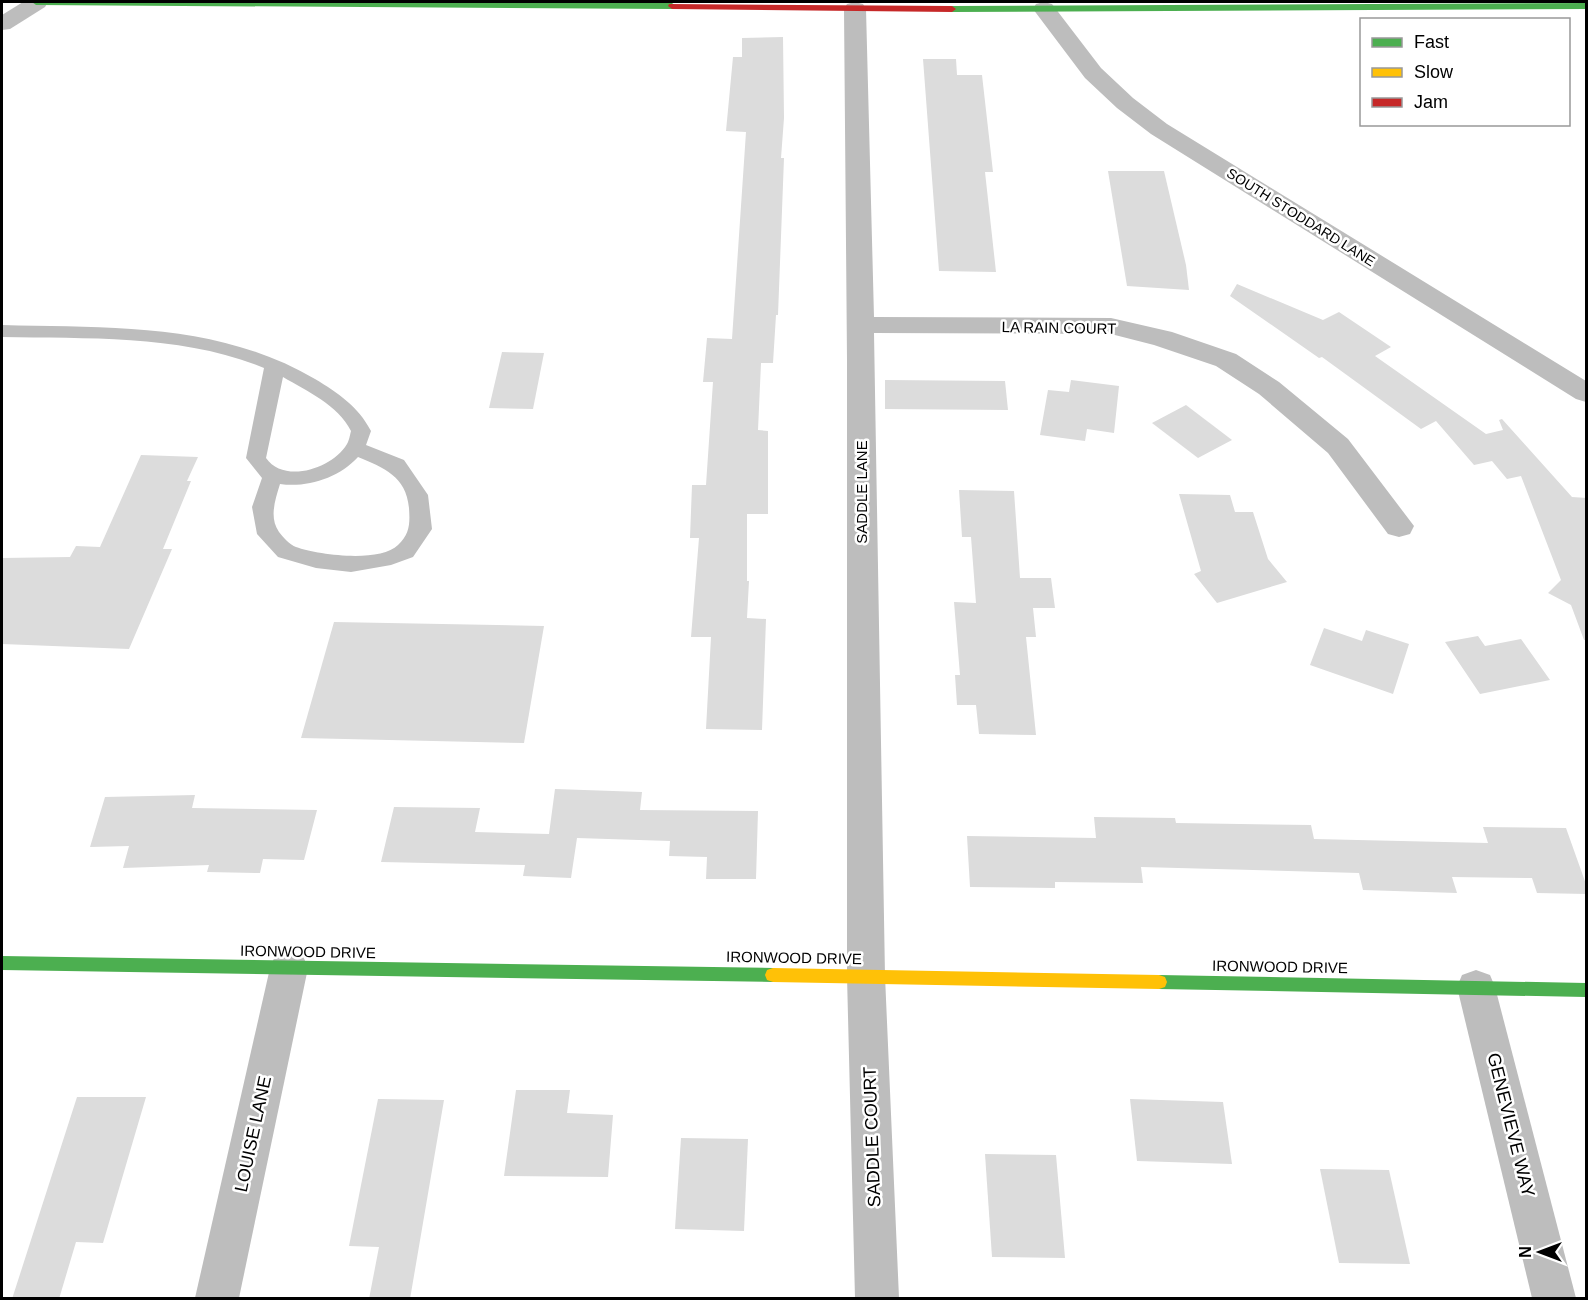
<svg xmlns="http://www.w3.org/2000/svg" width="1588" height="1300" font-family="Arial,sans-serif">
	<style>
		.building { fill: #dcdcdc }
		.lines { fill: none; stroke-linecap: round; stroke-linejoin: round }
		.lane { fill: #bdbdbd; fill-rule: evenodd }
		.street { fill: #bdbdbd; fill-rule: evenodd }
		.fast { fill: #4caf50; fill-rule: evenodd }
		.slow { fill: #ffc107; fill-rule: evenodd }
		.jam { fill: #c62828; fill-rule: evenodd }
		.labels { text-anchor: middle; stroke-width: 5; stroke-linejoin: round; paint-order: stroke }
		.far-street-label { font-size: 14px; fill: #000; stroke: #fff }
		.street-label { font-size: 15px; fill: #000; stroke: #fff }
		.near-street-label { font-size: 18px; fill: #000; stroke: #fff }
	</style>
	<rect width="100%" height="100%" fill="#fff"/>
	<g class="building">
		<polygon points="783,37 784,118 781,158 784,158 778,315 776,315 773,363 761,363 758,430 768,431 768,514 747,514 747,581 749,581 747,618 766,619 762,730 706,729 711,637 691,637 699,538 690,538 692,485 706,485 713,382 703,382 707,338 732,339 746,132 726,131 733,57 742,57 742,38"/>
		<polygon points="923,59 956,59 957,75 982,75 993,172 985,172 996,272 939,271"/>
		<polygon points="1108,171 1164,171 1186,265 1189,290 1127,286"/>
		<polygon points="1237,284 1323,320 1339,312 1391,347 1375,356 1486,434 1503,430 1499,420 1502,419 1572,497 1587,498 1587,640 1584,640 1571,605 1548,593 1561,580 1521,476 1507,479 1492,461 1474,465 1436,421 1421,429 1322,357 1319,358 1230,296"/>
		<polygon points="502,352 544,353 533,409 489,408"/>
		<polygon points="885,380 1005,381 1008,410 885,409"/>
		<polygon points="1071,380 1119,386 1114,433 1087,429 1085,441 1040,435 1048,390 1069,392"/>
		<polygon points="1186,405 1232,440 1198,458 1152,423"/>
		<polygon points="141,455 198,457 187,481 191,481 163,549 172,549 129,649 2,644 2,558 70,557 76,546 100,547"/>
		<polygon points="959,490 1014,491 1020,578 1051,578 1055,608 1033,608 1036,637 1026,637 1036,735 979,734 976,705 957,705 955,675 960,675 954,602 976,603 971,537 962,537"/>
		<polygon points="1179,494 1230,495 1235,512 1253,512 1268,559 1287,582 1217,603 1194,574 1201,571"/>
		<polygon points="334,622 544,626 524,743 301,738"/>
		<polygon points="1324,628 1362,641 1366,630 1409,644 1393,694 1310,665"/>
		<polygon points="1478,636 1485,646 1521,639 1550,680 1480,694 1445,642"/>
		<polygon points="555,789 642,792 640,810 758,811 756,879 706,879 707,857 669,856 670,841 577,838 571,878 523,876 525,865 381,862 394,807 480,808 475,832 549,834"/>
		<polygon points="195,795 192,808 317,810 304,860 263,859 260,873 207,872 209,865 123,868 129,846 90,847 105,797"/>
		<polygon points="1094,817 1175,818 1176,823 1311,825 1314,839 1488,843 1483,827 1566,828 1587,887 1587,894 1537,893 1532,878 1452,877 1457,893 1363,890 1359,873 1141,867 1143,883 1055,882 1055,888 970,887 967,836 1096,838"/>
		<polygon points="516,1090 570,1090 567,1113 613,1115 608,1177 504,1176"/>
		<polygon points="77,1097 146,1097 103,1243 76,1242 59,1299 12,1299"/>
		<polygon points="378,1099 444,1100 410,1299 369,1299 379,1247 349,1246"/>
		<polygon points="1130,1099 1223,1102 1232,1164 1137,1161"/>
		<polygon points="681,1138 748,1139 744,1231 675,1229"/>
		<polygon points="985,1154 1056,1155 1065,1258 992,1257"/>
		<polygon points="1320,1169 1389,1170 1410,1264 1339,1263"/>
	</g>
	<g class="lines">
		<path class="lane" d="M2,325C111,328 217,322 315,379C338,393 358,406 371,431L366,445L404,460L428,495L432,529L413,557L391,565L351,572L316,568L278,557L257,534L252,507L262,478L246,458L264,368C181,334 90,339 2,337ZM283,377C307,391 338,405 351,431C350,435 349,441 347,444C332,469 284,484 266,458ZM358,457C384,468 406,476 409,508C410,523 410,534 398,545C380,563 318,555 296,547C290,545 283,537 279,532C269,518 275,500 280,484C307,488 339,478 358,457Z"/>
		<g class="street">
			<polygon points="23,2 48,2 45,7 10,29 2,30 2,15"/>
			<polygon points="855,2 863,4 866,9 874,317 1111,318 1172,332 1236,354 1279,382 1348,439 1414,526 1410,534 1399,537 1388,534 1328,453 1259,394 1216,366 1154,345 1111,334 874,333 885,976 899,1298 855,1298 847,976 847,359 844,9 847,4"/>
			<polygon points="1044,2 1052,4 1101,68 1133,98 1167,124 1586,381 1586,402 1576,399 1151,134 1117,108 1085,78 1033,9 1036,4"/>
			<polygon points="289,951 303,956 308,968 239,1298 195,1298 270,968 275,956"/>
			<polygon points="1476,970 1490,975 1495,987 1576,1298 1532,1298 1457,987 1462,975"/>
		</g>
		<g class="fast">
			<polygon points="32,2 672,3 676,6 672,9 36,5"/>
			<polygon points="1586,3 1586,9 952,12 948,9 952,6"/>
			<polygon points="2,956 773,968 779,970 781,975 779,980 773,982 2,970"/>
			<polygon points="1159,975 1586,983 1586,997 1159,989 1153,987 1151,982 1153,977"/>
		</g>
		<polygon class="slow" points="773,968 1159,975 1165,977 1167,982 1165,987 1159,989 773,982 767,980 765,975 767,970"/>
		<polygon class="jam" points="669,4 952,6 956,9 952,12 672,9 668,6"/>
	</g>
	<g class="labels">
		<g class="far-street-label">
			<text transform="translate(1301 217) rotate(32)" y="5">SOUTH STODDARD LANE</text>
		</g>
		<g class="street-label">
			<text transform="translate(1059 328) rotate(1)" y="5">LA RAIN COURT</text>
			<text transform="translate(862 492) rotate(-90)" y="5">SADDLE LANE</text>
			<text transform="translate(308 952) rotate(1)" y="5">IRONWOOD DRIVE</text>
			<text transform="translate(794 958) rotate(1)" y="5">IRONWOOD DRIVE</text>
			<text transform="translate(1280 967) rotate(1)" y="5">IRONWOOD DRIVE</text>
		</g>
		<g class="near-street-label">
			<text transform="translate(1511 1125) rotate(76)" y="6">GENEVIEVE WAY</text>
			<text transform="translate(253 1134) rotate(-78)" y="6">LOUISE LANE</text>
			<text transform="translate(872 1137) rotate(-92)" y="6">SADDLE COURT</text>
		</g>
	</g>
	<rect width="1588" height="1300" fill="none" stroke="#000000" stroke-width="6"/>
	<rect x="1360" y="18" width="210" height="108" fill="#ffffff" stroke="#999999" stroke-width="1.5"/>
	<rect x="1372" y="38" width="30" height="9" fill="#4caf50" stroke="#999999" stroke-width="1.5"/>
	<text x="1414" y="48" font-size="18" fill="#000000">Fast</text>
	<rect x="1372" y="68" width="30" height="9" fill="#ffc107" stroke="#999999" stroke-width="1.5"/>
	<text x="1414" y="78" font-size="18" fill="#000000">Slow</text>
	<rect x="1372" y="98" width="30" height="9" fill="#c62828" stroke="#999999" stroke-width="1.5"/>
	<text x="1414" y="108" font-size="18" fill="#000000">Jam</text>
	<g transform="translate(1540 1252) rotate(270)" stroke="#ffffff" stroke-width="4.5" paint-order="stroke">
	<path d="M0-4.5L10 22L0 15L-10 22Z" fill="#000000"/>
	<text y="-9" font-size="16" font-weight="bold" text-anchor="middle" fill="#000000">N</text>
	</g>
</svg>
